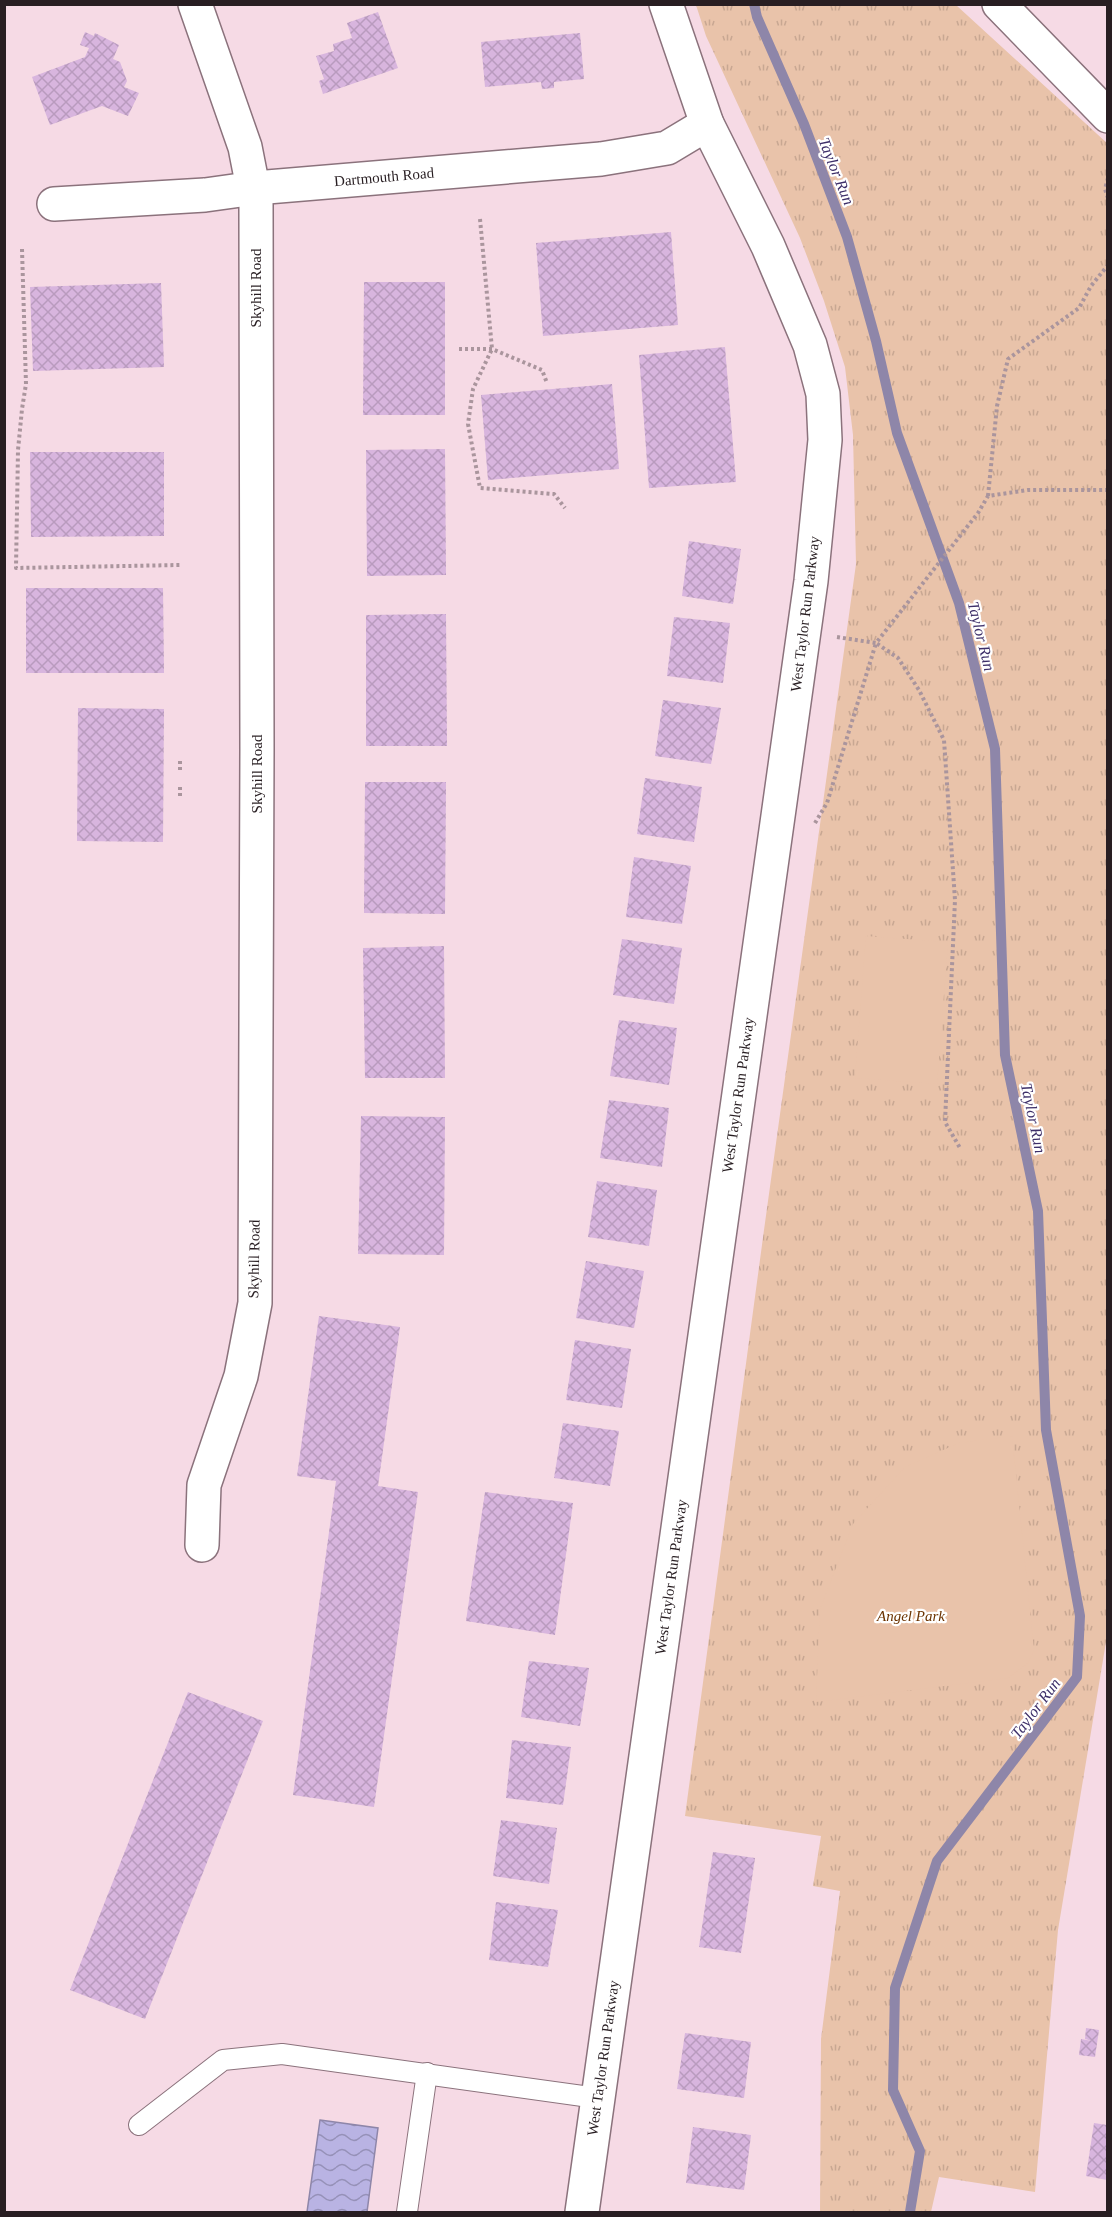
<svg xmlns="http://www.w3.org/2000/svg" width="1112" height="2217" font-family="Georgia,serif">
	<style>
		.park { fill: url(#park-tufts) }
		.pitch { fill: #e9c3aa }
		.water { fill: url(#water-waves); stroke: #8e86a9; stroke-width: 1.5 }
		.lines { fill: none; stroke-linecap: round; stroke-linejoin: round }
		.stream { stroke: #8e86a9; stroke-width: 10 }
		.building { fill: url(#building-cross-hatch) }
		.service-casing { stroke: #8b727c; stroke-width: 22 }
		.minor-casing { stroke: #8b727c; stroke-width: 36 }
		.tertiary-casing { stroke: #8b727c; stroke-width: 36 }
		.path { stroke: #aa959d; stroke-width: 4; stroke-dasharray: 3 3; stroke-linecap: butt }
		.service { stroke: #fff; stroke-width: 20 }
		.minor { stroke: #fff; stroke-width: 33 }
		.tertiary { stroke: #fff; stroke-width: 33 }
		.labels { text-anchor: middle; stroke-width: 4.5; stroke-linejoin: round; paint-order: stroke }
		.street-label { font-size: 15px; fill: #281e22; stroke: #fff }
		.park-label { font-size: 15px; font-style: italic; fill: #6b3300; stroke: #fff }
		.water-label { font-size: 16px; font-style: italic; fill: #3d2f69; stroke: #fff }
	</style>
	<defs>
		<pattern id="park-tufts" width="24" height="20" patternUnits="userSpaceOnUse" patternTransform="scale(1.5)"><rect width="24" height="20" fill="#e9c3aa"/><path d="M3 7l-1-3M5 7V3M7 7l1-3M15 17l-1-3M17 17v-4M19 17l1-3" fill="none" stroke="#c8a792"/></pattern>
		<pattern id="water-waves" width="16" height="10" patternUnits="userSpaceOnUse" patternTransform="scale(1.5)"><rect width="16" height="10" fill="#b9b3e3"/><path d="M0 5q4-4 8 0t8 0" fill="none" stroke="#9691b8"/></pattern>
		<pattern id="building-cross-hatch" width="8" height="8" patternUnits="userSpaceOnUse" patternTransform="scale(1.5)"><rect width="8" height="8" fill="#d8b5de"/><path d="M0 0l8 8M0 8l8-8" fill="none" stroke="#b99bbe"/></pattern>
	</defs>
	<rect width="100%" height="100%" fill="#f6dae5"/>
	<polygon class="park" points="696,5 956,5 1108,144 1108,1630 1058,1930 1035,2192 939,2177 931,2212 820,2212 821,2039 840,1891 813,1886 821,1836 685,1816 764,1230 856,564 853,435 845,367 824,301 800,238 706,36"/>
	<g class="pitch">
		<polygon points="866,936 948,942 937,1084 855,1078"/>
		<polygon points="1012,1436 1034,1650 1028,1663 1008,1678 816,1702 820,1609 853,1524 905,1467 959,1443"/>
	</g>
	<polygon class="water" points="320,2120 378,2128 367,2212 307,2212"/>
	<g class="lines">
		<polyline class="stream" points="754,4 757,17 804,124 847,237 876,341 897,433 959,603 995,749 1005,1055 1038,1211 1046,1430 1080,1616 1077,1677 937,1861 895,1988 893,2090 920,2151 910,2212"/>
	</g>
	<g class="building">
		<polygon points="378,12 398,68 323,94 319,81 324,79 316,56 334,51 333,44 352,38 347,23"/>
		<polygon points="85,32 94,36 95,33 119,45 113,59 120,62 127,81 124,87 139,93 128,116 102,106 50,125 32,77 85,57 89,48 80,45"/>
		<polygon points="580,33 584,79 554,82 554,88 542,89 541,82 485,87 481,42"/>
		<polygon points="671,232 678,325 543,336 536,243"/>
		<polygon points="364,282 445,282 445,415 363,415"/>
		<polygon points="161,283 164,367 33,371 30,287"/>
		<polygon points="725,347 736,482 649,488 639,355"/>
		<polygon points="612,384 619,469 488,480 481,395"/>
		<polygon points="445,449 446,575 367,576 366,450"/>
		<polygon points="30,452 164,452 164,536 31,537"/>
		<polygon points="689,541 741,549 733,604 682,596"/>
		<polygon points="26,588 163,588 164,673 26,673"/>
		<polygon points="446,614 447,746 366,746 366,615"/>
		<polygon points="674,617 730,623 723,683 667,676"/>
		<polygon points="663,700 721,708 711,764 655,756"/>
		<polygon points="78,708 164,709 163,842 77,841"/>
		<polygon points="645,778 702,787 694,842 637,834"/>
		<polygon points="365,782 446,782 445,914 364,913"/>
		<polygon points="634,857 691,866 682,924 626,917"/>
		<polygon points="622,939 682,948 674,1004 613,995"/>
		<polygon points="444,946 445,1078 365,1078 363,948"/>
		<polygon points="619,1020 677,1028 669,1085 610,1076"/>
		<polygon points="609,1100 669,1108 662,1167 600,1158"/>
		<polygon points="361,1116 445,1117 444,1255 358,1254"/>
		<polygon points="597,1181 657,1190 649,1246 588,1237"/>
		<polygon points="586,1261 644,1271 634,1328 576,1318"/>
		<polygon points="319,1316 400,1327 378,1486 418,1492 374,1807 293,1795 336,1481 297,1476"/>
		<polygon points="575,1340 631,1349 622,1408 566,1400"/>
		<polygon points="563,1423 619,1431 610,1486 554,1478"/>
		<polygon points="485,1492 573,1503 555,1635 466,1621"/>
		<polygon points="529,1661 589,1668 580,1726 521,1717"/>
		<polygon points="188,1692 263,1721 145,2019 70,1990"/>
		<polygon points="512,1740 571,1747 563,1805 506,1798"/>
		<polygon points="501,1820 557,1828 549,1884 493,1876"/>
		<polygon points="713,1852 755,1858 741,1953 699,1947"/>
		<polygon points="496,1902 558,1910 548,1967 489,1960"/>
		<polygon points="1086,2028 1099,2030 1095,2057 1079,2055 1081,2039 1092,2041 1085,2039"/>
		<polygon points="685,2033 751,2042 744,2098 677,2089"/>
		<polygon points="1094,2123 1107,2125 1107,2180 1086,2176"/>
		<polygon points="693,2127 751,2135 744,2190 686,2183"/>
	</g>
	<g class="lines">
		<g class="service-casing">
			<g id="service">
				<polyline points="139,2125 223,2060 282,2054 597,2098"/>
				<polyline points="407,2212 427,2073"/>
			</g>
		</g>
		<g class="minor-casing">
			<g id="minor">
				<polyline points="195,4 245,147 256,203 257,749 255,1303 241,1376 204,1485 202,1545"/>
				<polyline points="999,4 1108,116"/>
				<polyline points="54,204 205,195 255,188 601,159 667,148 707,124"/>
			</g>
		</g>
		<g class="tertiary-casing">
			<polyline id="tertiary" points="582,2212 811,581 825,440 823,394 810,345 768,246 707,124 666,4"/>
		</g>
		<g class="path">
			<polyline points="1108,178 1105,189 1108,198"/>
			<polyline points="480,219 492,349 473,389 468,424 480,488 554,494 565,508"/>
			<polyline points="22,249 26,384 22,409 18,450 16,568 180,565"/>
			<polyline points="459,349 492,349 542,370 547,383"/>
			<polyline points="988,496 997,406 1008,359 1079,308 1091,286 1108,265"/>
			<polyline points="837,637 876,643 978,513 988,496 1028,490 1108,490"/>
			<polyline points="180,770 180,761"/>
			<polyline points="180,787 180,796"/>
			<polyline points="815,823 827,803 876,643 898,658 919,690 944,740 955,900 945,1122 960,1148"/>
		</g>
		<use href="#service" class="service"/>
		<use href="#minor" class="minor"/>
		<use href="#tertiary" class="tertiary"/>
	</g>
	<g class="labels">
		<g class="street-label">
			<text transform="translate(384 177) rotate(-5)" y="5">Dartmouth Road</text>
			<text transform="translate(256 288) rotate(-90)" y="5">Skyhill Road</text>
			<text transform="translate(805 614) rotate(-83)" y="5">West Taylor Run Parkway</text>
			<text transform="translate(257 774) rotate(-90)" y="5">Skyhill Road</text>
			<text transform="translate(738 1095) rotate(-82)" y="5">West Taylor Run Parkway</text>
			<text transform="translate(254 1259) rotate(-89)" y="5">Skyhill Road</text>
			<text transform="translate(671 1577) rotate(-82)" y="5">West Taylor Run Parkway</text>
			<text transform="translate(603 2058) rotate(-82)" y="5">West Taylor Run Parkway</text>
		</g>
		<g class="park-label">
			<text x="911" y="1621">Angel Park</text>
		</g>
		<g class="water-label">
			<text transform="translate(837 171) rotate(68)" y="6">Taylor Run</text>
			<text transform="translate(982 636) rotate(76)" y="6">Taylor Run</text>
			<text transform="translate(1034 1118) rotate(78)" y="6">Taylor Run</text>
			<text transform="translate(1035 1708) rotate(-53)" y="6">Taylor Run</text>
		</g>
	</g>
	<rect width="1112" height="2217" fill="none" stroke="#281e22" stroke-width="12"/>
</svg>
